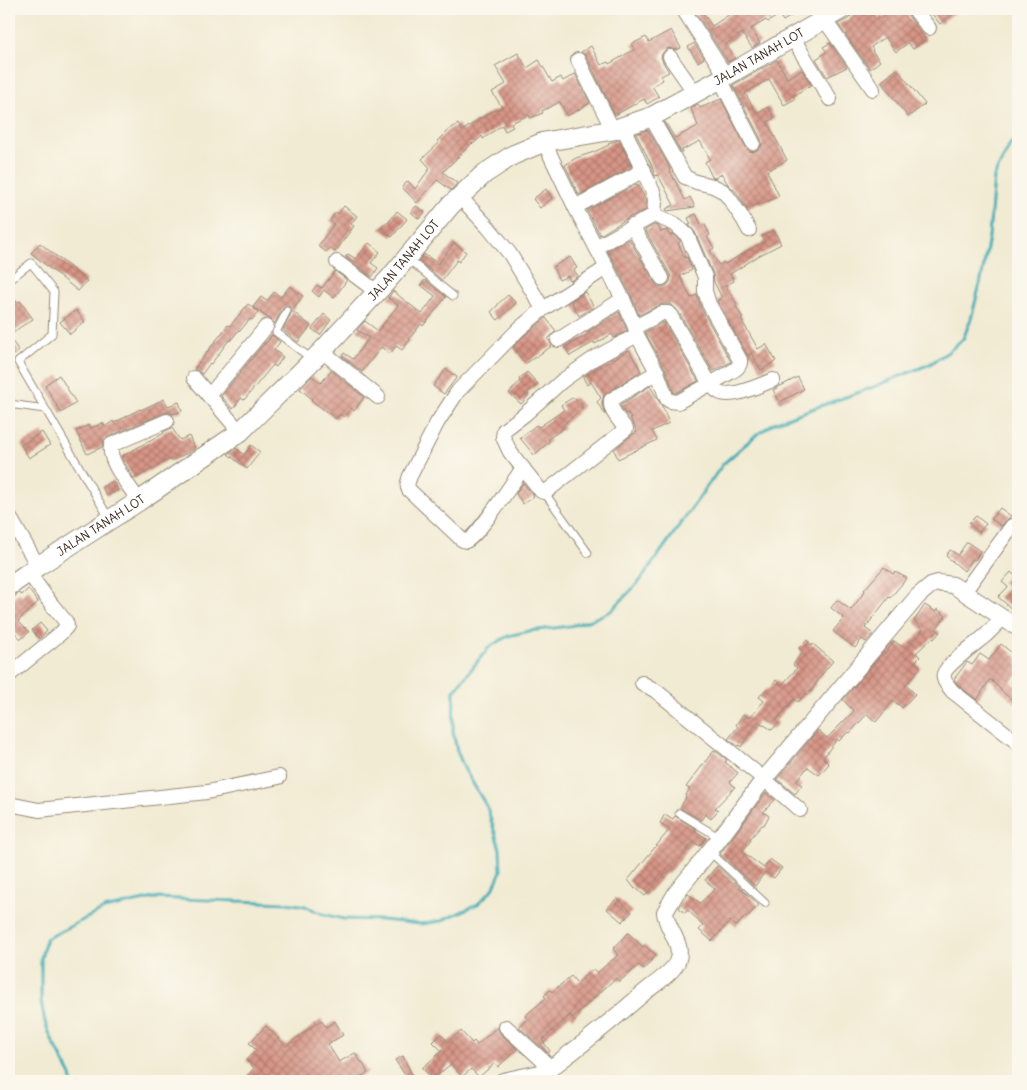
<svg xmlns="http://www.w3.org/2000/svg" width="1027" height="1090" font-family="Delius,sans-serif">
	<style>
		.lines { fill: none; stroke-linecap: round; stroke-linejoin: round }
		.stream { stroke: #3bacb5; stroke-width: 3 }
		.building { fill: url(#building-cross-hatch) }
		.service-casing { stroke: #968a78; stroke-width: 9 }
		.minor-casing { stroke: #968a78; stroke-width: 16 }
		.tertiary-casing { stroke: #968a78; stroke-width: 18 }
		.secondary-casing { stroke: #968a78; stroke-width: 21 }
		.service { stroke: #fff; stroke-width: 7 }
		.minor { stroke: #fff; stroke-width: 14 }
		.tertiary { stroke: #fff; stroke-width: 16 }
		.secondary { stroke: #fff; stroke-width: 19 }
		.labels { text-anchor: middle; stroke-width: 4; stroke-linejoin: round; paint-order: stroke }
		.street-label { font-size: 12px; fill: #3b2a1e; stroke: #fbf7ec }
	</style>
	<defs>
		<pattern id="building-cross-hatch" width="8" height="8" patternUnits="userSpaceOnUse" patternTransform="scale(1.25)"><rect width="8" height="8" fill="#d79587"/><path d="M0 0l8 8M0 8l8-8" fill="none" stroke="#b07a6e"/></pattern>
	</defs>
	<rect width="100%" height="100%" fill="#fbf7ec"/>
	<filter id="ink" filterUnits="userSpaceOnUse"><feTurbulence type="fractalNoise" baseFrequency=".02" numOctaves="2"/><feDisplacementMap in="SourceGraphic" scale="10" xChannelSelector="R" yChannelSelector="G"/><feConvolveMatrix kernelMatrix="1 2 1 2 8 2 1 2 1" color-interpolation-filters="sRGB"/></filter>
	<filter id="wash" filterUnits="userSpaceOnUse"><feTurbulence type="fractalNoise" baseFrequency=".0096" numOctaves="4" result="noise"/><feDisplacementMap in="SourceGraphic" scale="20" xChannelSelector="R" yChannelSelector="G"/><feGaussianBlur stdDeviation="1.12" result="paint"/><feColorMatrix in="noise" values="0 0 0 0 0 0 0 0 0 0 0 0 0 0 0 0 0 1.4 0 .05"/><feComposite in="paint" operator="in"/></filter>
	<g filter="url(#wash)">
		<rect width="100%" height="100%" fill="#f1ebd3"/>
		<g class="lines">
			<polyline class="stream" points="72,1081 71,1076 52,1040 45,1022 41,1001 41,958 46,939 104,909 154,898 287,903 305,906 323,914 344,919 382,920 421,924 441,921 478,904 493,889 501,871 500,849 487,807 465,770 457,751 453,732 454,691 489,647 508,636 529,631 570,626 591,620 611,611 640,581 723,464 755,436 774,423 792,416 871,388 930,364 948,352 963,339 971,319 982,276 989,237 994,177 1011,143 1018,140"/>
		</g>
		<g id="blocks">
			<g class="building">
				<polygon points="731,9 803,9 783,21 779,15 768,22 766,20 751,29 760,43 752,48 742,33 726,44 735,58 728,62 696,13 701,10 712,26 733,12"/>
				<polygon points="864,9 873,9 880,19 894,9 905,9 907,14 926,40 913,49 908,43 896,52 885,37 871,47 873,50 872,51 880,61 870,69 838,24 848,19 856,11 858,13"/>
				<polygon points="928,9 960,9 940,24"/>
				<polygon points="671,30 681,48 675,50 669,48 665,50 662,54 661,57 663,62 669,72 661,76 663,80 652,86 659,97 647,104 644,99 615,115 586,56 581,52 591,46 601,65 608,62 609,64 635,49 632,44 646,37 649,42"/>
				<polygon points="694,43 704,58 698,62 688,47"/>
				<polygon points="830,43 847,67 827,77 816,59 827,52 823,47"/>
				<polygon points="518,53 527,68 539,60 552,82 561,77 563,81 575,74 590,103 567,116 560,102 542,111 543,113 530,118 529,115 511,123 513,127 505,131 502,125 483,139 482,136 473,144 472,143 443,172 457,183 455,186 451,190 437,180 417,203 402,187 408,181 415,189 430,168 422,159 439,143 437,141 447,131 458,124 462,131 487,114 502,107 492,92 506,84 495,66"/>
				<polygon points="777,60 787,78 802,70 811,85 793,96 795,99 784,105 769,79 745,93 757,114 768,107 775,118 767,122 787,160 767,171 779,196 762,204 761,202 747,209 736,192 727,183 722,174 715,178 712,177 705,162 710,159 700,141 682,150 682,152 681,152 664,123 665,122 675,138 698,126 691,108 698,104 700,108 721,99 746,147 749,151 752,152 757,150 761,147 762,144 761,139 733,85"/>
				<polygon points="897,69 925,104 908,117 881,82"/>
				<polygon points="648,130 666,161 670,169 669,169 685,200 690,197 695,207 667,211 666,209 674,205 658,175 655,176 652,166 636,134"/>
				<polygon points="619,140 632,167 579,195 565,165 576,158 594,152 609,145 608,144 612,142"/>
				<polygon points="637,184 646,200 646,210 628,218 600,235 587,210"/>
				<polygon points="546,189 552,198 540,208 533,199"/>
				<polygon points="344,206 357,216 351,224 354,226 335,252 330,248 326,252 318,246 334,224 330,221 336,212 338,214"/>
				<polygon points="416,206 425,212 419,219 411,212"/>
				<polygon points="397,211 407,219 392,237 380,229 386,222 388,223"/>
				<polygon points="696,214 702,226 705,225 710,235 707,237 714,248 710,251 719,265 724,262 725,264 765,241 762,236 774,230 781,244 760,255 730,274 734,281 725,286 737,304 735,305 743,318 741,319 758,349 766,344 776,361 761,370 751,353 748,356 717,301 722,298 714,282 713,274 695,232 689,225 691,224 688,218"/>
				<polygon points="654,225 658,226 661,232 667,230 670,236 673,234 680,240 680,242 678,243 685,258 687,257 692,270 680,276 691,298 697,295 701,308 731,362 713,371 678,311 674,307 669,304 662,304 639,315 631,295 608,251 629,239 655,283 658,286 662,287 666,286 670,282 671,278 670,274 645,230"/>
				<polygon points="40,243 87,281 78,291 31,253"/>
				<polygon points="369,243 380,252 371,263 378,268 372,277 346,257 348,254 356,259"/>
				<polygon points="454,243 466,252 459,262 457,260 442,280 419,261 424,254 438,264"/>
				<polygon points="570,257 577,268 574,270 578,276 570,281 568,276 559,280 553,267"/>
				<polygon points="335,271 347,280 334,298 324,290 319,297 312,291 317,285 322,288"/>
				<polygon points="425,280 446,297 423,326 421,324 409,339 410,340 402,350 396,346 390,354 381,347 362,372 342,356 344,353 353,359 369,338 357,330 365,321 378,331 398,305 388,298 393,291 422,314 435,296 421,285"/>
				<polygon points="290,286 303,296 292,310 289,306 284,307 274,324 271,320 253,307 261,297 267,301 274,292 281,297"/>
				<polygon points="9,291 17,303 20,301 33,319 19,328 9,337"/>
				<polygon points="585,292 594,307 579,316 571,301"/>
				<polygon points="508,295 516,303 498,320 491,312 498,305 498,304"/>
				<polygon points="248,304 258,312 252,320 250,319 240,331 239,330 230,341 229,340 211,364 210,363 202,374 197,370 194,369 228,325 230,326"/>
				<polygon points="76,310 85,322 70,334 60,322"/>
				<polygon points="292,311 311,326 298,342 283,330"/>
				<polygon points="619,312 627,331 614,338 612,334 595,344 594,342 570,356 565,347 589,334 589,331"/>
				<polygon points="324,314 331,320 320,335 312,329"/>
				<polygon points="546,318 556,331 548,339 552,346 525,364 513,347 525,335"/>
				<polygon points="664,322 698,381 676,393 674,393 665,368 645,332"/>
				<polygon points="272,335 280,342 274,350 283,357 276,367 273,365 244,400 241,398 233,409 221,396 265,343 266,343"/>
				<polygon points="9,337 19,351 9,359"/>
				<polygon points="629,350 641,371 604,395 602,404 605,415 597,402 601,398 591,382 587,385 583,377"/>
				<polygon points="446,369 457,377 444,394 433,386"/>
				<polygon points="331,370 364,397 354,411 351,408 344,417 340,414 336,419 311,400 312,399 300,389 312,376 321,383"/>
				<polygon points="527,372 538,384 527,393 529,395 521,404 509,393 520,381 519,379"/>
				<polygon points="59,375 76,403 61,413 45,385"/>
				<polygon points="798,377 804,389 780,402 773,390"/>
				<polygon points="650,386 663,408 669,423 652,431 657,440 618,459 614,450 633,434 637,432 628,413 626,414 620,405"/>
				<polygon points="572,398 575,398 582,405 582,408 562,426 564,428 548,439 550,441 534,455 520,438 536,425 539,427 564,410 561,405"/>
				<polygon points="164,399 168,406 179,402 182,411 172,414 169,412 164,413 108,437 104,440 102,447 87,454 76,431 89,425 91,428 103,423 105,427 113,421 114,423 140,409 141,410"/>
				<polygon points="172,428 180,440 189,436 195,449 171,461 170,459 134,479 121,457 149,441 149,442 164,433 163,432"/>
				<polygon points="42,432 50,445 29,458 21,445"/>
				<polygon points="251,445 260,452 247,469 228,454 236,448 244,455"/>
				<polygon points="113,481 118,490 107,496 102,487"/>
				<polygon points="523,483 534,496 523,504 516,494"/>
				<polygon points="1000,508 1011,516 1001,526 991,519"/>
				<polygon points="976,516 986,524 979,532 969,523"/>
				<polygon points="967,542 980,551 975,560 973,559 964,571 946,556 950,550 958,555"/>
				<polygon points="884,567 893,574 895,572 907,578 890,598 889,597 865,628 873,634 866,642 862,639 855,648 833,631 844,618 831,608 837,600 851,610 865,591 864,590"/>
				<polygon points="1011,572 1018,579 1018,614 998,597 1008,587 1002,582"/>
				<polygon points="28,589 38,602 18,621 29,632 21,639 10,628 9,630 9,604 17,594 19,593 22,595"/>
				<polygon points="925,605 936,612 937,609 946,616 936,629 940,632 934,639 932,638 916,653 920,657 915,662 921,667 906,685 915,694 902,708 897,703 897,704 893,701 876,722 867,714 850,733 848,732 839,741 837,739 823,758 829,764 819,775 808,767 796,781 802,785 795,794 777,779 818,730 827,738 854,711 843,700 884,652 885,654 894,641 904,648 923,630 914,621"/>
				<polygon points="40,623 47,631 39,639 32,630"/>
				<polygon points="807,640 812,646 813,644 833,661 823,673 811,691 807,695 806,693 798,702 794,699 776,721 778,723 772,730 758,721 741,747 739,745 738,746 728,739 738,727 736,725 743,714 749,718 764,701 759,697 766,689 768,690 776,680 782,685 797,668 793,665 802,652 799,648"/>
				<polygon points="1001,644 1018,658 1018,675 1011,682 1018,688 1018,705 1006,695 990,679 977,700 958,685 954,679 967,662 972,665 980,654 989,660"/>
				<polygon points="714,750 727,760 725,762 738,773 730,782 735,787 715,808 718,810 711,819 705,814 701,820 680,808 686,797 685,796 690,789 686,787"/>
				<polygon points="766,793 775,800 763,812 769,816 764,825 762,825 750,839 751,840 742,852 764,868 770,859 782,868 774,878 765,872 755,886 720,854"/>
				<polygon points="665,814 673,819 675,816 696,829 695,831 706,838 700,846 693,842 677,863 667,874 666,873 645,896 636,888 635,889 628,880 670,829 660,823"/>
				<polygon points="717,866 759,905 747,917 746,916 736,926 730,921 712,941 699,930 703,926 688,910 685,913 679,908 688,894 700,903 715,889 705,880"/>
				<polygon points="617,898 632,912 622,922 607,909"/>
				<polygon points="628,933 643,947 644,945 656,955 644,969 639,965 619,982 616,978 572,1018 570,1015 542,1040 550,1051 548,1053 519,1027 527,1019 525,1016 546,998 544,996 550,990 552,992 571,976 577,983 593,969 597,973 618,955 613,949"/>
				<polygon points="321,1020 326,1027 335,1021 343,1035 328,1044 339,1062 355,1053 361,1062 362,1062 368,1073 352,1081 252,1081 247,1076 254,1068 246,1060 256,1050 249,1043 266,1026 286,1046"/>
				<polygon points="497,1027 500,1033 517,1049 498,1067 495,1063 479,1077 471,1069 462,1077 451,1064 433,1079 422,1068 442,1051 433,1042 441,1034 448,1042 461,1031 472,1043 474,1041 477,1045"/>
				<polygon points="403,1056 414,1079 411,1081 409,1081 395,1060"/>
			</g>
		</g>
	</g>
	<g filter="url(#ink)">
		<use href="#blocks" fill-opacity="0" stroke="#968a78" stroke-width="1"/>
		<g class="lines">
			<g class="service-casing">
				<g id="service">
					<polyline points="407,258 453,296"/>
					<polyline points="9,280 31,263 54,292 52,334 18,362 109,518"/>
					<polyline points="287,311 276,332 313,360"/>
					<polyline points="9,404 45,409"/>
					<polyline points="544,492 588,553"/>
					<polyline points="679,813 720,838"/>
					<polyline points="710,852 765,903"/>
				</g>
			</g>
			<g class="minor-casing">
				<g id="minor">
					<polyline points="683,9 726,76"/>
					<polyline points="914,9 929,28"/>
					<polyline points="824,19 873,89"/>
					<polyline points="792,37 830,99"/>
					<polyline points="670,57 695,93"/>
					<polyline points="578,60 613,130"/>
					<polyline points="720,79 753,143"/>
					<polyline points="651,117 685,177 696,182 713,186 723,191 729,198 743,219 749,230"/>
					<polyline points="623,127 654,194 655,201 654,215"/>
					<path d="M544,142L575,207L623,299L635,327L637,335L657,372L667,399L670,401L678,402L731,372C736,369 741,366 740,360L709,304L705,291V277L687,235L675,224L654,215"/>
					<polyline points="460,197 488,227 510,254 543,309"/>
					<polyline points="575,207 644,170"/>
					<polyline points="632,226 662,278"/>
					<polyline points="596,247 654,215"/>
					<polyline points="337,262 377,292"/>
					<path d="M635,327L662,313H668L670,315L710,384C713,387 716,391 719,392C732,399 760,385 773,380"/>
					<path d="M637,335L593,359L562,381L524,415L504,430L503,437L510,452L541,491L544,492L547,491L626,429C620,421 609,410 611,400L657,372"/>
					<polyline points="558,340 623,299"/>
					<polyline points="322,351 378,397"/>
					<polyline points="194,378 240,432"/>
					<polyline points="209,396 266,327"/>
					<path d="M523,468C516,478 475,540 466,541C462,541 459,537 457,535L409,490C406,485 408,482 410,476L437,423L458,391L519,329L543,309L606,268"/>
					<path d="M139,501C131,488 107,461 111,445L167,421"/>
					<polyline points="9,516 38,566"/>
					<polyline points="964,592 1012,526"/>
					<path d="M1003,618C997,624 992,629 986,635C978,642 946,665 944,674C942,681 949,686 952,691L1018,743"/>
					<polyline points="9,675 61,633 67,626 66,622 52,605 28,572"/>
					<polyline points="642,683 656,691 764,779 800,810"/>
					<polyline points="9,804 39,810 207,792 279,777"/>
					<polyline points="506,1027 551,1068"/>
				</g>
			</g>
			<g class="tertiary-casing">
				<path id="tertiary" d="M503,1081L540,1073L551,1068C583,1044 615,1018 646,991C655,984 676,970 678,959C683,942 666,929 665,912L676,893L720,838L764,779L918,596L931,585L938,583L953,585L1018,628"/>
			</g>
			<g class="secondary-casing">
				<g id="secondary">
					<path id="s1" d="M9,586L38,566L139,501L240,432L322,351L388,280L451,205L484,174L513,155L544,142L613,130L651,117L726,76L842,9"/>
				</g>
			</g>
			<use href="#service" class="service"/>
			<use href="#minor" class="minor"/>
			<use href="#tertiary" class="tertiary"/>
			<use href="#secondary" class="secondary"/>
		</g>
	</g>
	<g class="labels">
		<g class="street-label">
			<text dy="4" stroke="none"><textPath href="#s1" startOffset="935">JALAN TANAH LOT</textPath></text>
			<text dy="4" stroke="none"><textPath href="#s1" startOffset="515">JALAN TANAH LOT</textPath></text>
			<text dy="4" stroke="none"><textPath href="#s1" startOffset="110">JALAN TANAH LOT</textPath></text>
		</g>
	</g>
	<rect width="1027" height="1090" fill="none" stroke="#fbf7ec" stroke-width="30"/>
</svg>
